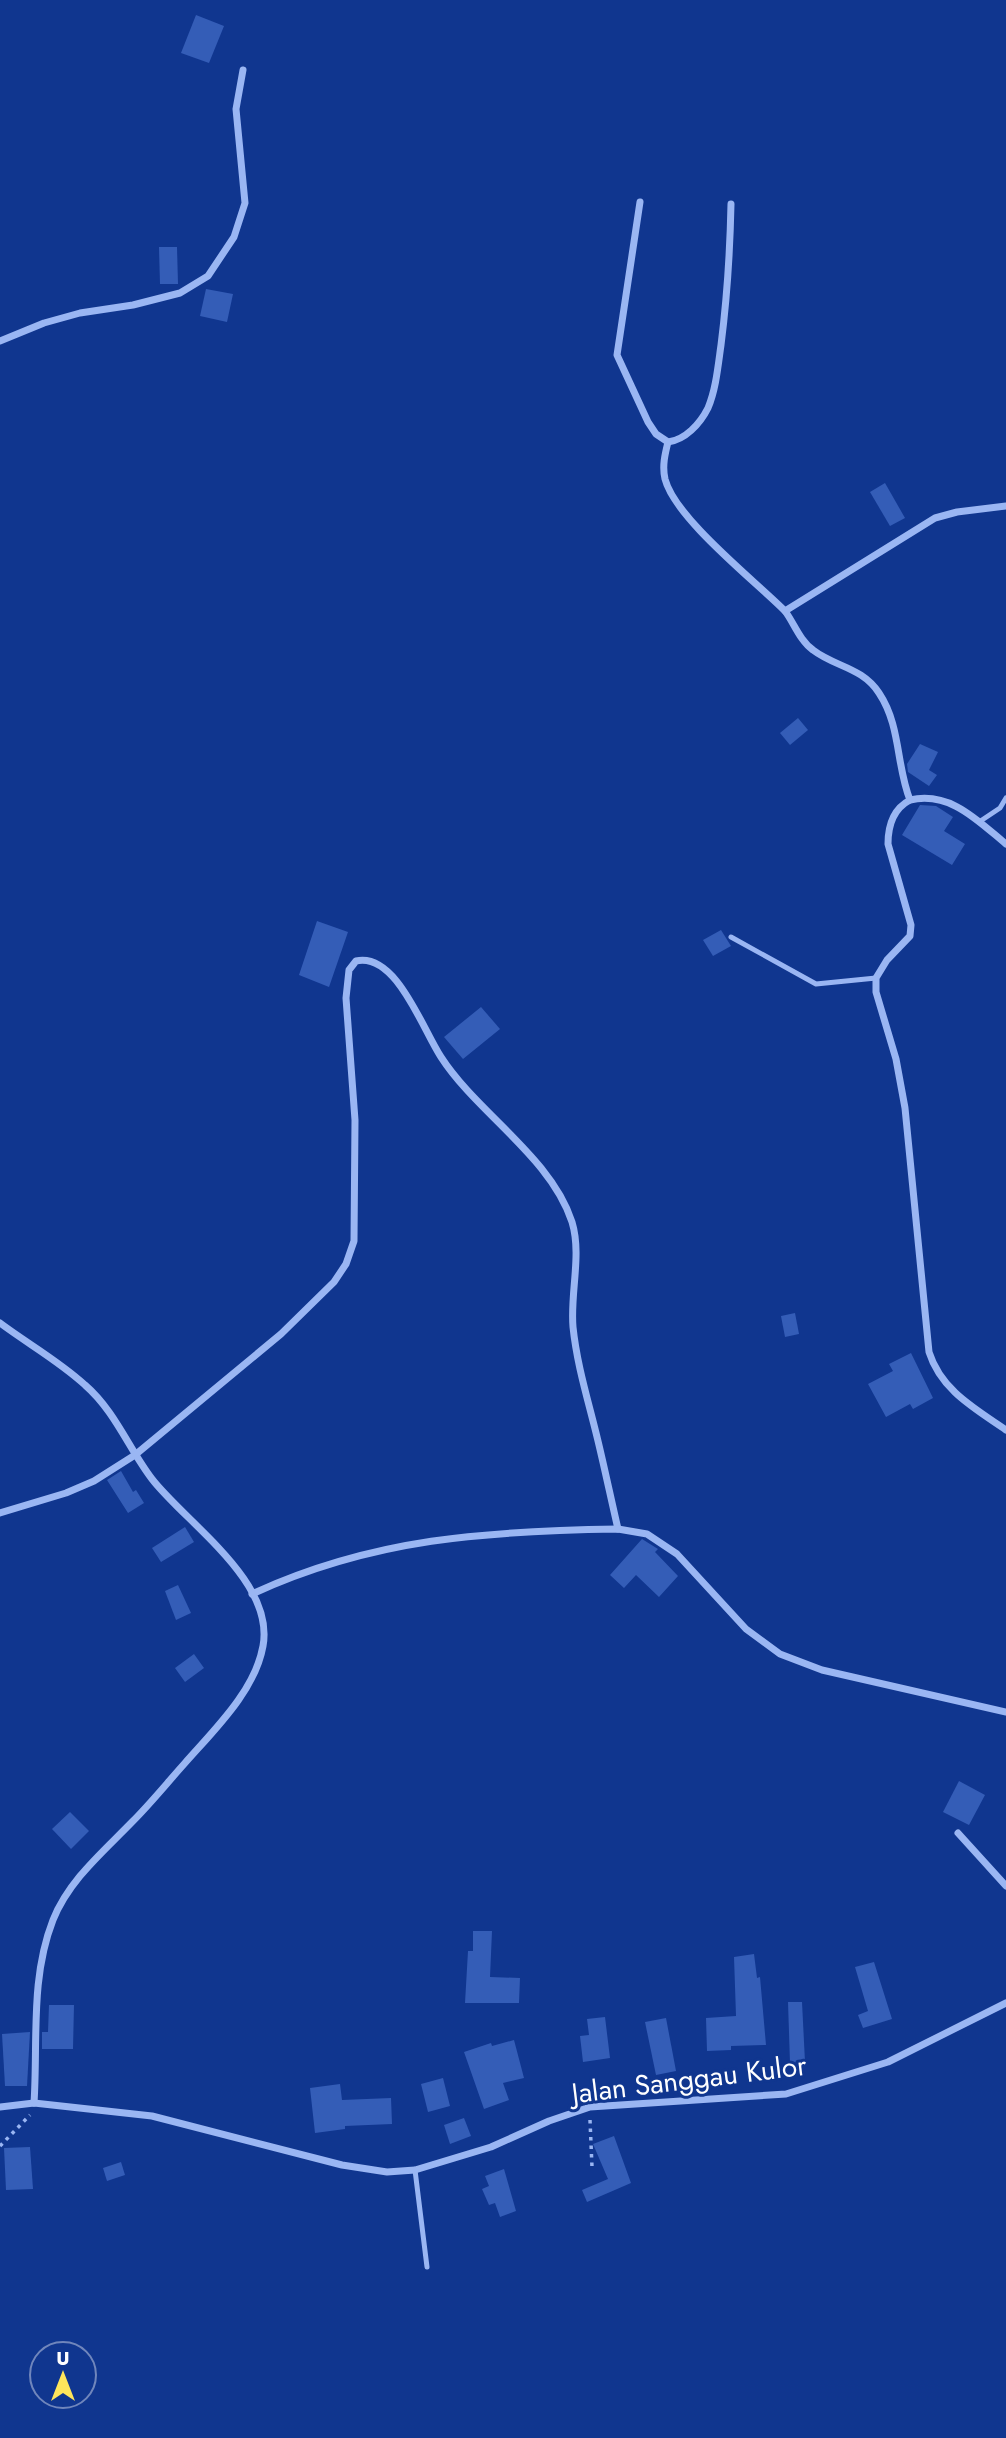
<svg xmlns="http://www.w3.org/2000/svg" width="1006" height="2438" font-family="Jost,sans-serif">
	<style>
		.building { fill: #345db7 }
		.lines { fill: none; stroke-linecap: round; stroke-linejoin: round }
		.path { stroke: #9ab6f3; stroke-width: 3.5; stroke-dasharray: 3.5 5; stroke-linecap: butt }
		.lane { stroke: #9ab6f3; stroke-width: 5 }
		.street { stroke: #9ab6f3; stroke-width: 7 }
		.labels { text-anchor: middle; stroke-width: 6; stroke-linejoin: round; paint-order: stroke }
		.street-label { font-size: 28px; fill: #fff; stroke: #10368f }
	</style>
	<rect width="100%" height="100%" fill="#10368f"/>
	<g class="building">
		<polygon points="196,15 224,26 209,63 181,53"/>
		<polygon points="159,247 177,247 178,284 160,284"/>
		<polygon points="206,289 233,294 227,322 200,316"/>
		<polygon points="885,483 905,518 890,526 870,492"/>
		<polygon points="798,718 808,730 790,745 780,733"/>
		<polygon points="920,744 938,752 929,770 937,775 929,786 908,772 907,764"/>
		<polygon points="920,805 936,806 953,817 944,831 965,844 952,865 902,835"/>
		<polygon points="317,921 348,932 329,987 299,975"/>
		<polygon points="721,930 731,946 713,956 703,940"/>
		<polygon points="481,1007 500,1029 463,1059 444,1037"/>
		<polygon points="795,1313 799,1334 785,1337 781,1316"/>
		<polygon points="911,1353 933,1398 913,1409 910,1404 886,1417 868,1384 893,1371 889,1364"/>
		<polygon points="121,1471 133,1492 136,1490 144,1503 128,1513 107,1480"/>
		<polygon points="185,1527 194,1542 161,1562 152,1548"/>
		<polygon points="642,1539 658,1549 655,1552 678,1576 659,1597 636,1575 624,1588 610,1575"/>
		<polygon points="178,1585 191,1613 176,1620 165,1591"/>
		<polygon points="194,1654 204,1668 185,1682 175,1668"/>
		<polygon points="959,1781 985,1795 969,1825 943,1812"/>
		<polygon points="70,1812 89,1831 71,1849 52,1829"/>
		<polygon points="473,1931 492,1931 490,1977 520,1978 519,2003 465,2003 468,1951 473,1951"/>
		<polygon points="754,1954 757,1978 760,1977 766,2045 731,2046 731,2050 707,2051 706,2018 736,2016 734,1957"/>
		<polygon points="874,1962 892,2019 863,2028 858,2015 868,2011 855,1967"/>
		<polygon points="788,2002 802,2002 805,2062 790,2063"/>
		<polygon points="49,2005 74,2005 73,2049 42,2049 42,2032 48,2032"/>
		<polygon points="605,2017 610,2058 583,2062 580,2036 589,2035 587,2019"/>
		<polygon points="666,2018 676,2071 656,2075 645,2022"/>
		<polygon points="30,2032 27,2086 5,2086 2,2034"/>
		<polygon points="514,2040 524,2078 503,2083 509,2100 484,2109 464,2052 491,2043 492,2046"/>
		<polygon points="443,2078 450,2106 428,2112 421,2084"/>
		<polygon points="340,2084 342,2100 391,2098 392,2124 345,2126 345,2129 315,2133 310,2088"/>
		<polygon points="464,2118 471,2136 450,2144 444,2125"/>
		<polygon points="614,2136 631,2183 587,2202 582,2190 608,2179 593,2144"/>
		<polygon points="30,2147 33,2189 6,2190 4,2148"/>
		<polygon points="121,2162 125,2175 107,2181 103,2168"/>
		<polygon points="504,2169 516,2211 500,2217 495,2203 489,2205 482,2189 489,2186 485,2176"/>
	</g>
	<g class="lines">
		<g class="path">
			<polyline points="590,2120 592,2167"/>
			<polyline points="0,2146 30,2115"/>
		</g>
		<g class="lane">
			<polyline points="979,822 1000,808 1006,798"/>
			<polyline points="731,937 816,984 876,978"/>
			<polyline points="415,2170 427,2267"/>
		</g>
		<g class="street">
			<path d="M640,202L617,355L648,422L656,434L668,442C685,440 700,424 708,408C716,389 718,366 721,345C727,298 730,252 731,204"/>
			<polyline points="0,341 44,323 80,313 133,305 180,293 208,276 234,237 245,203 236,109 243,70"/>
			<path d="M668,442C665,454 662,466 665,479C675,518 754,580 785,611"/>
			<path d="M1006,506L957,512L935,518L785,611C794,623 800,641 813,650C835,667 862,667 879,693C901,726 896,765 910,800C893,809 888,825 888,844L911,925L910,936L887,960L876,978V992L896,1059L905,1108L929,1352C941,1390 974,1408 1006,1430"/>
			<path d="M910,800C950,791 977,820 1006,844"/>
			<path d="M0,1323C28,1344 59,1361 85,1385C115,1411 129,1449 152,1479C186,1523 275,1581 263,1646C255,1691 214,1730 185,1763C167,1783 151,1803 132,1822C103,1852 69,1880 53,1920C30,1979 38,2041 34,2103"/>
			<path d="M0,1513L66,1493L94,1481L135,1455L281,1334L334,1282L346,1264L354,1241L355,1120L346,998L349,970L356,961C396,952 422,1028 441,1057C477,1113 551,1157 572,1222C582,1255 570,1293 573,1327C577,1366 589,1403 598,1441C605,1470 611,1499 618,1529"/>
			<path d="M252,1594C373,1538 487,1531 618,1529L647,1534L677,1554L746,1629L780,1654L822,1670L1006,1712"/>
			<polyline points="958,1833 1006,1886"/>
			<polyline points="0,2107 34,2103 152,2116 342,2165 387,2172 415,2170 491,2147 549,2121 590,2107 786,2094 888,2062 1006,2003"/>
		</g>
	</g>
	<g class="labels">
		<g class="street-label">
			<text transform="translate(689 2079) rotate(-7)" y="10">Jalan Sanggau Kulor</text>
		</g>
	</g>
	<g transform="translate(63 2375)"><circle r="33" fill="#10368f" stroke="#7086bc" stroke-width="2"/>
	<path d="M0-5L12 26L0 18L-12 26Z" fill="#ffe65b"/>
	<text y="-10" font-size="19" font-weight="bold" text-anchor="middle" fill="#ffffff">U</text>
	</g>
</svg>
